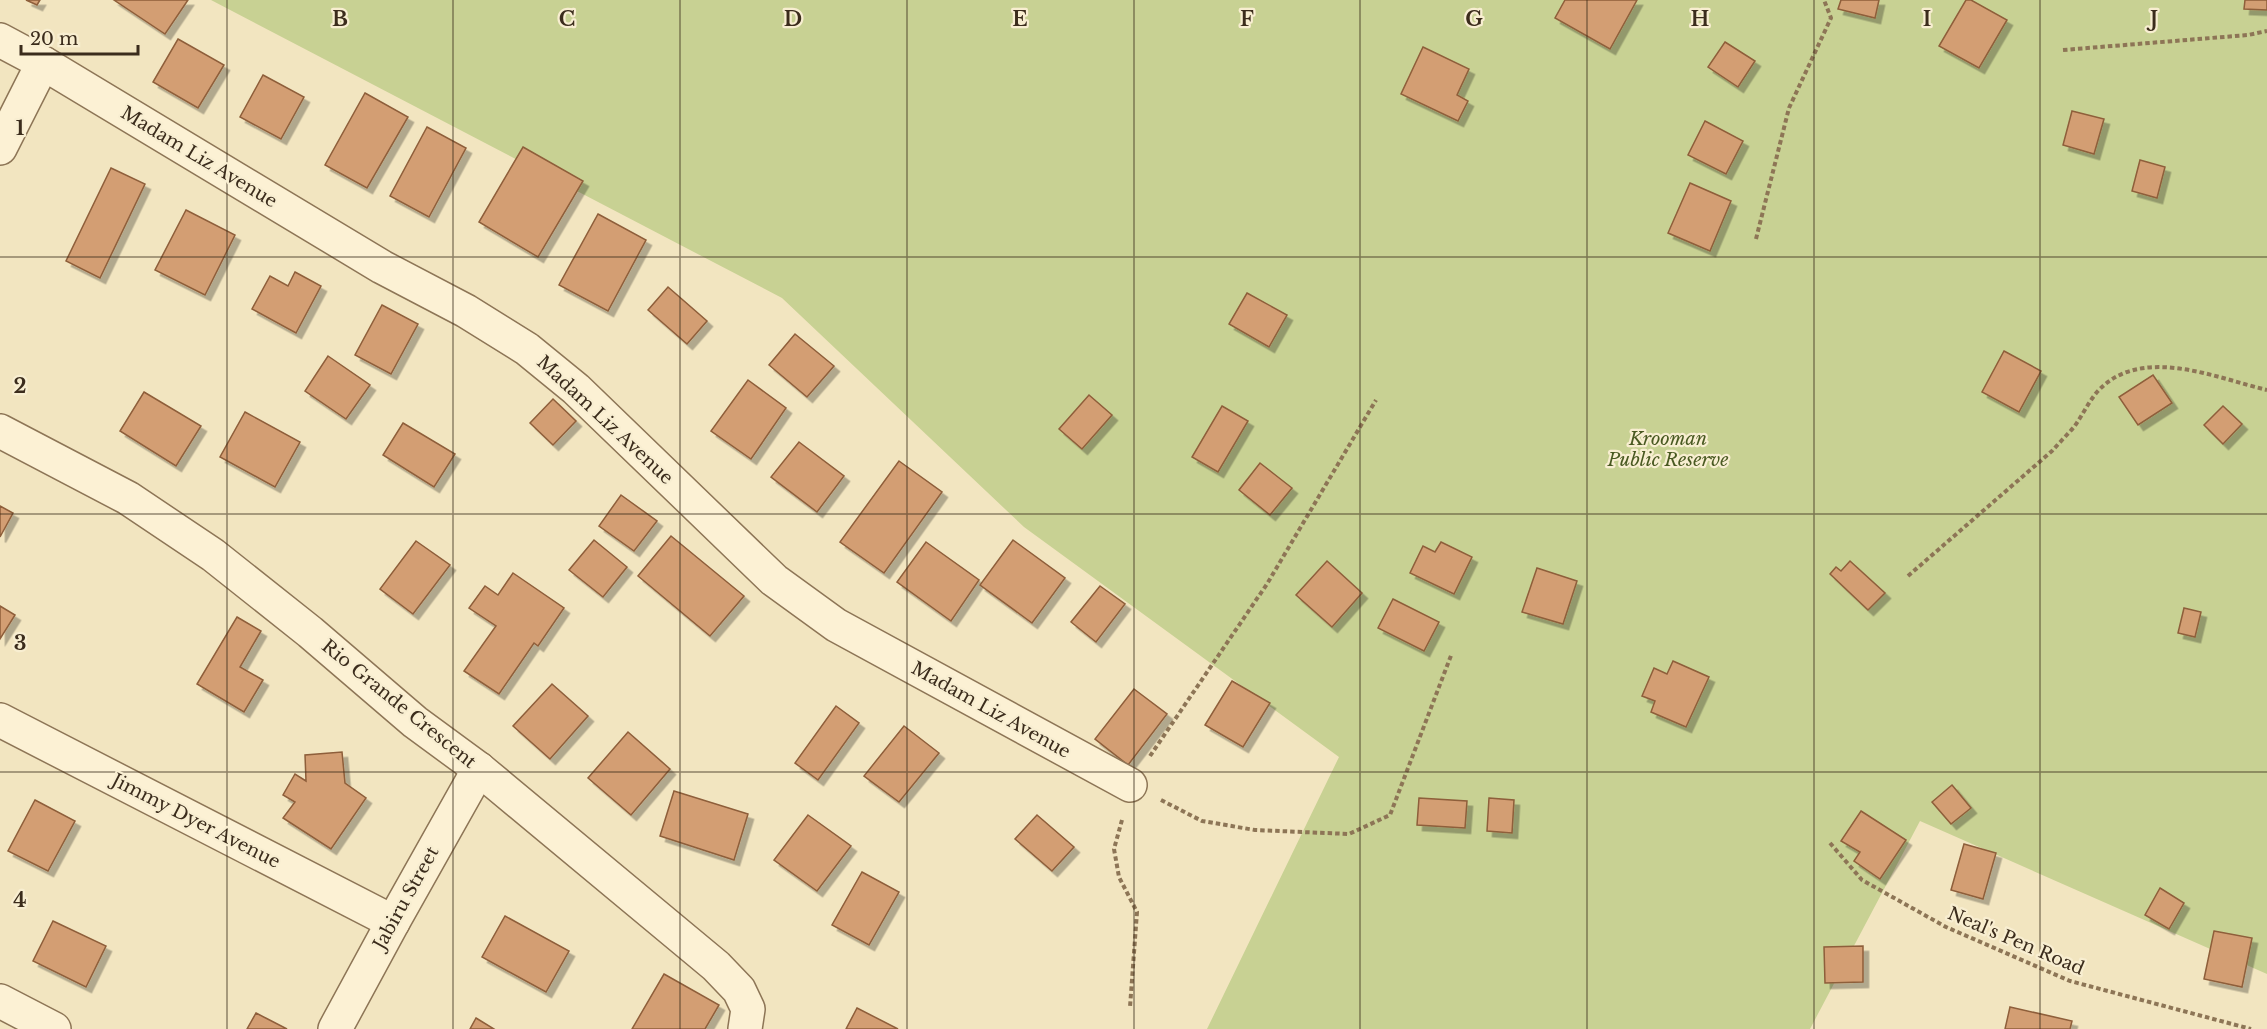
<svg xmlns="http://www.w3.org/2000/svg" width="2267" height="1029" font-family="'Libre Baskerville',serif">
	<style>
		.green { fill: #c8d193 }
		.building { fill: #d39e73; stroke: #8e5e3a; stroke-width: 1.5; filter: url(#shadow) }
		.lines { fill: none; stroke-linecap: round; stroke-linejoin: round }
		.street-casing { stroke: #8d7556; stroke-width: 36 }
		.path { stroke: #8d7556; stroke-width: 4; stroke-dasharray: 4.5 3; stroke-linecap: butt }
		.street { stroke: #fcf1d4; stroke-width: 33 }
		.grid { fill: none; stroke: #3b2c1c; stroke-width: 1.5; stroke-opacity: 0.55 }
		.labels { text-anchor: middle; stroke-width: 4.5; stroke-linejoin: round; paint-order: stroke }
		.street-label { font-size: 18px; fill: #3b2c1c; stroke: #f8eed1 }
		.park-label { font-size: 18px; font-style: italic; fill: #495921; stroke: #f8eed1 }
		.grid-label { font-size: 20px; text-anchor: middle; font-weight: bold; fill: #3b2c1c; stroke: #f8eed1; stroke-width: 4.5; stroke-linejoin: round; paint-order: stroke }
	</style>
	<defs>
		<filter id="shadow"><feDropShadow dx="5.5" dy="5.5" stdDeviation="0" flood-color="#0004"/></filter>
	</defs>
	<rect width="100%" height="100%" fill="#f2e5c0"/>
	<polygon class="green" points="211,0 2267,0 2267,974 1920,821 1810,1029 1207,1029 1339,757 1024,527 782,298"/>
	<g class="building">
		<polygon points="26,0 40,0 37,5"/>
		<polygon points="114,0 188,0 165,34"/>
		<polygon points="1565,0 1637,0 1610,49 1555,18"/>
		<polygon points="1841,0 1879,0 1875,18 1838,9"/>
		<polygon points="1966,0 1971,0 2007,20 1979,68 1939,46"/>
		<polygon points="2245,0 2267,0 2267,10 2244,9"/>
		<polygon points="178,39 224,65 198,108 153,82"/>
		<polygon points="1725,42 1755,61 1738,87 1708,67"/>
		<polygon points="1423,47 1469,69 1457,95 1468,101 1458,121 1401,94"/>
		<polygon points="263,75 304,97 281,139 240,117"/>
		<polygon points="365,93 408,117 367,188 325,165"/>
		<polygon points="2072,111 2104,119 2094,154 2063,145"/>
		<polygon points="1705,121 1743,141 1726,174 1688,155"/>
		<polygon points="427,127 466,148 429,217 390,196"/>
		<polygon points="523,147 583,181 538,257 479,222"/>
		<polygon points="2140,160 2165,167 2157,198 2132,191"/>
		<polygon points="111,168 145,184 100,278 66,261"/>
		<polygon points="1690,183 1731,201 1710,251 1668,233"/>
		<polygon points="186,210 235,235 205,295 155,270"/>
		<polygon points="598,214 646,240 608,311 559,285"/>
		<polygon points="295,272 321,286 296,333 252,309 270,276 288,286"/>
		<polygon points="668,287 707,321 687,344 648,310"/>
		<polygon points="1247,293 1287,315 1269,347 1229,324"/>
		<polygon points="382,305 418,324 391,374 355,355"/>
		<polygon points="795,334 834,366 807,397 769,365"/>
		<polygon points="2004,351 2041,371 2019,412 1982,392"/>
		<polygon points="328,356 370,385 346,419 305,391"/>
		<polygon points="2153,375 2172,403 2138,425 2119,397"/>
		<polygon points="748,380 786,408 751,459 711,431"/>
		<polygon points="144,392 201,426 176,466 120,431"/>
		<polygon points="1089,395 1112,415 1082,449 1059,429"/>
		<polygon points="553,399 576,421 553,445 530,423"/>
		<polygon points="1222,406 1248,421 1218,472 1192,457"/>
		<polygon points="2223,406 2242,424 2223,444 2204,425"/>
		<polygon points="245,412 300,442 275,487 220,457"/>
		<polygon points="403,423 455,454 434,487 383,455"/>
		<polygon points="799,442 844,476 817,512 771,477"/>
		<polygon points="899,461 942,492 884,573 840,542"/>
		<polygon points="1260,463 1292,488 1270,515 1239,490"/>
		<polygon points="621,495 657,521 634,551 599,526"/>
		<polygon points="0,506 13,513 0,537"/>
		<polygon points="671,536 744,596 710,636 638,576"/>
		<polygon points="594,540 627,567 603,597 569,570"/>
		<polygon points="1013,540 1065,578 1032,623 980,585"/>
		<polygon points="416,541 450,565 413,614 380,589"/>
		<polygon points="926,542 979,580 951,621 897,582"/>
		<polygon points="1441,542 1472,557 1454,594 1410,573 1423,546 1435,552"/>
		<polygon points="1327,561 1362,593 1332,627 1296,595"/>
		<polygon points="1850,561 1885,593 1868,610 1830,574 1836,567 1841,571"/>
		<polygon points="1537,568 1577,581 1563,624 1522,612"/>
		<polygon points="513,573 564,608 538,646 534,643 499,694 464,671 496,626 469,608 485,586 498,595"/>
		<polygon points="1100,586 1125,604 1096,642 1071,622"/>
		<polygon points="1393,599 1439,622 1424,651 1378,628"/>
		<polygon points="0,606 15,615 0,639"/>
		<polygon points="2184,608 2201,612 2195,637 2178,633"/>
		<polygon points="237,617 261,631 240,667 263,680 244,712 197,684"/>
		<polygon points="1673,661 1709,677 1686,727 1651,712 1655,701 1642,696 1654,668 1667,674"/>
		<polygon points="1232,681 1270,703 1243,747 1205,725"/>
		<polygon points="552,684 588,716 550,759 513,726"/>
		<polygon points="1134,689 1167,714 1128,765 1095,739"/>
		<polygon points="836,706 859,723 818,780 795,763"/>
		<polygon points="904,726 939,753 899,802 864,776"/>
		<polygon points="628,732 670,769 631,815 588,778"/>
		<polygon points="342,752 345,783 366,798 331,849 283,818 295,802 283,795 295,774 306,781 305,755"/>
		<polygon points="1952,785 1971,808 1951,824 1932,802"/>
		<polygon points="674,791 748,814 734,860 660,836"/>
		<polygon points="1419,798 1467,801 1465,828 1417,825"/>
		<polygon points="1489,798 1514,800 1512,833 1487,831"/>
		<polygon points="35,800 75,821 48,871 8,851"/>
		<polygon points="1861,811 1906,840 1880,879 1854,861 1860,852 1841,841"/>
		<polygon points="808,815 851,846 817,891 774,860"/>
		<polygon points="1037,815 1074,847 1052,871 1015,839"/>
		<polygon points="1964,844 1996,853 1983,899 1951,890"/>
		<polygon points="862,872 899,892 869,945 832,925"/>
		<polygon points="2160,888 2184,903 2169,929 2145,915"/>
		<polygon points="505,916 569,951 546,992 482,957"/>
		<polygon points="53,921 106,946 86,987 33,961"/>
		<polygon points="2214,931 2252,938 2242,987 2204,979"/>
		<polygon points="1863,946 1863,982 1825,983 1824,947"/>
		<polygon points="664,974 719,1005 705,1029 632,1029"/>
		<polygon points="2010,1007 2072,1021 2070,1029 2005,1029"/>
		<polygon points="857,1008 898,1029 846,1029"/>
		<polygon points="256,1013 287,1029 247,1029"/>
		<polygon points="476,1018 494,1029 470,1029"/>
	</g>
	<g class="lines">
		<g class="street-casing">
			<g id="street">
				<polyline points="0,40 43,63 382,267 466,311 527,349 576,389 774,580 836,625 1130,785"/>
				<polyline points="0,148 43,63"/>
				<polyline points="0,431 128,498 213,555 310,632 415,722 479,769 716,966 739,990 748,1009 745,1029"/>
				<polyline points="0,720 393,922"/>
				<polyline points="0,1001 54,1029"/>
				<polyline points="335,1029 393,922 479,769"/>
			</g>
		</g>
		<g class="path">
			<polyline points="2063,50 2248,35 2267,31"/>
			<polyline points="1756,239 1789,108 1831,18 1824,0"/>
			<path d="M1908,576L2052,451C2059,443 2067,435 2074,427C2082,416 2088,403 2097,392C2140,344 2216,378 2267,390"/>
			<polyline points="1150,756 1267,584 1376,400"/>
			<polyline points="1161,800 1202,821 1255,830 1349,834 1390,815 1452,653"/>
			<polyline points="1122,820 1114,849 1119,877 1137,912 1130,1007"/>
			<polyline points="1830,843 1862,880 1946,927 2070,981 2251,1029"/>
		</g>
		<use href="#street" class="street"/>
	</g>
	<path class="grid" d="M227,0V1029M453,0V1029M680,0V1029M907,0V1029M1134,0V1029M1360,0V1029M1587,0V1029M1814,0V1029M2040,0V1029M0,257H2267M0,514H2267M0,772H2267"/>
	<g class="labels">
		<g class="street-label">
			<text transform="translate(199 157) rotate(31)" y="6">Madam Liz Avenue</text>
			<text transform="translate(605 420) rotate(43)" y="6">Madam Liz Avenue</text>
			<text transform="translate(399 704) rotate(39)" y="6">Rio Grande Crescent</text>
			<text transform="translate(991 710) rotate(29)" y="6">Madam Liz Avenue</text>
			<text transform="translate(196 821) rotate(27)" y="6">Jimmy Dyer Avenue</text>
			<text transform="translate(406 898) rotate(-61)" y="6">Jabiru Street</text>
			<text transform="translate(2016 941) rotate(23)" y="6">Neal's Pen Road</text>
		</g>
		<g class="park-label">
			<text x="1668" y="445">Krooman<tspan x="1668" dy="21">Public Reserve</tspan></text>
		</g>
	</g>
	<g class="grid-label">
		<text x="340" y="26">B</text>
		<text x="567" y="26">C</text>
		<text x="793" y="26">D</text>
		<text x="1020" y="26">E</text>
		<text x="1247" y="26">F</text>
		<text x="1474" y="26">G</text>
		<text x="1700" y="26">H</text>
		<text x="1927" y="26">I</text>
		<text x="2154" y="26">J</text>
		<text x="20" y="135">1</text>
		<text x="20" y="393">2</text>
		<text x="20" y="650">3</text>
		<text x="20" y="907">4</text>
	</g>
	<path d="M21 45v9h117v-9" fill="none" stroke="#3b2c1c" stroke-width="3"/>
	<text x="30" y="45" font-size="18" fill="#3b2c1c" stroke="#f8eed1" stroke-width="4.5" paint-order="stroke">20 m</text>
</svg>
